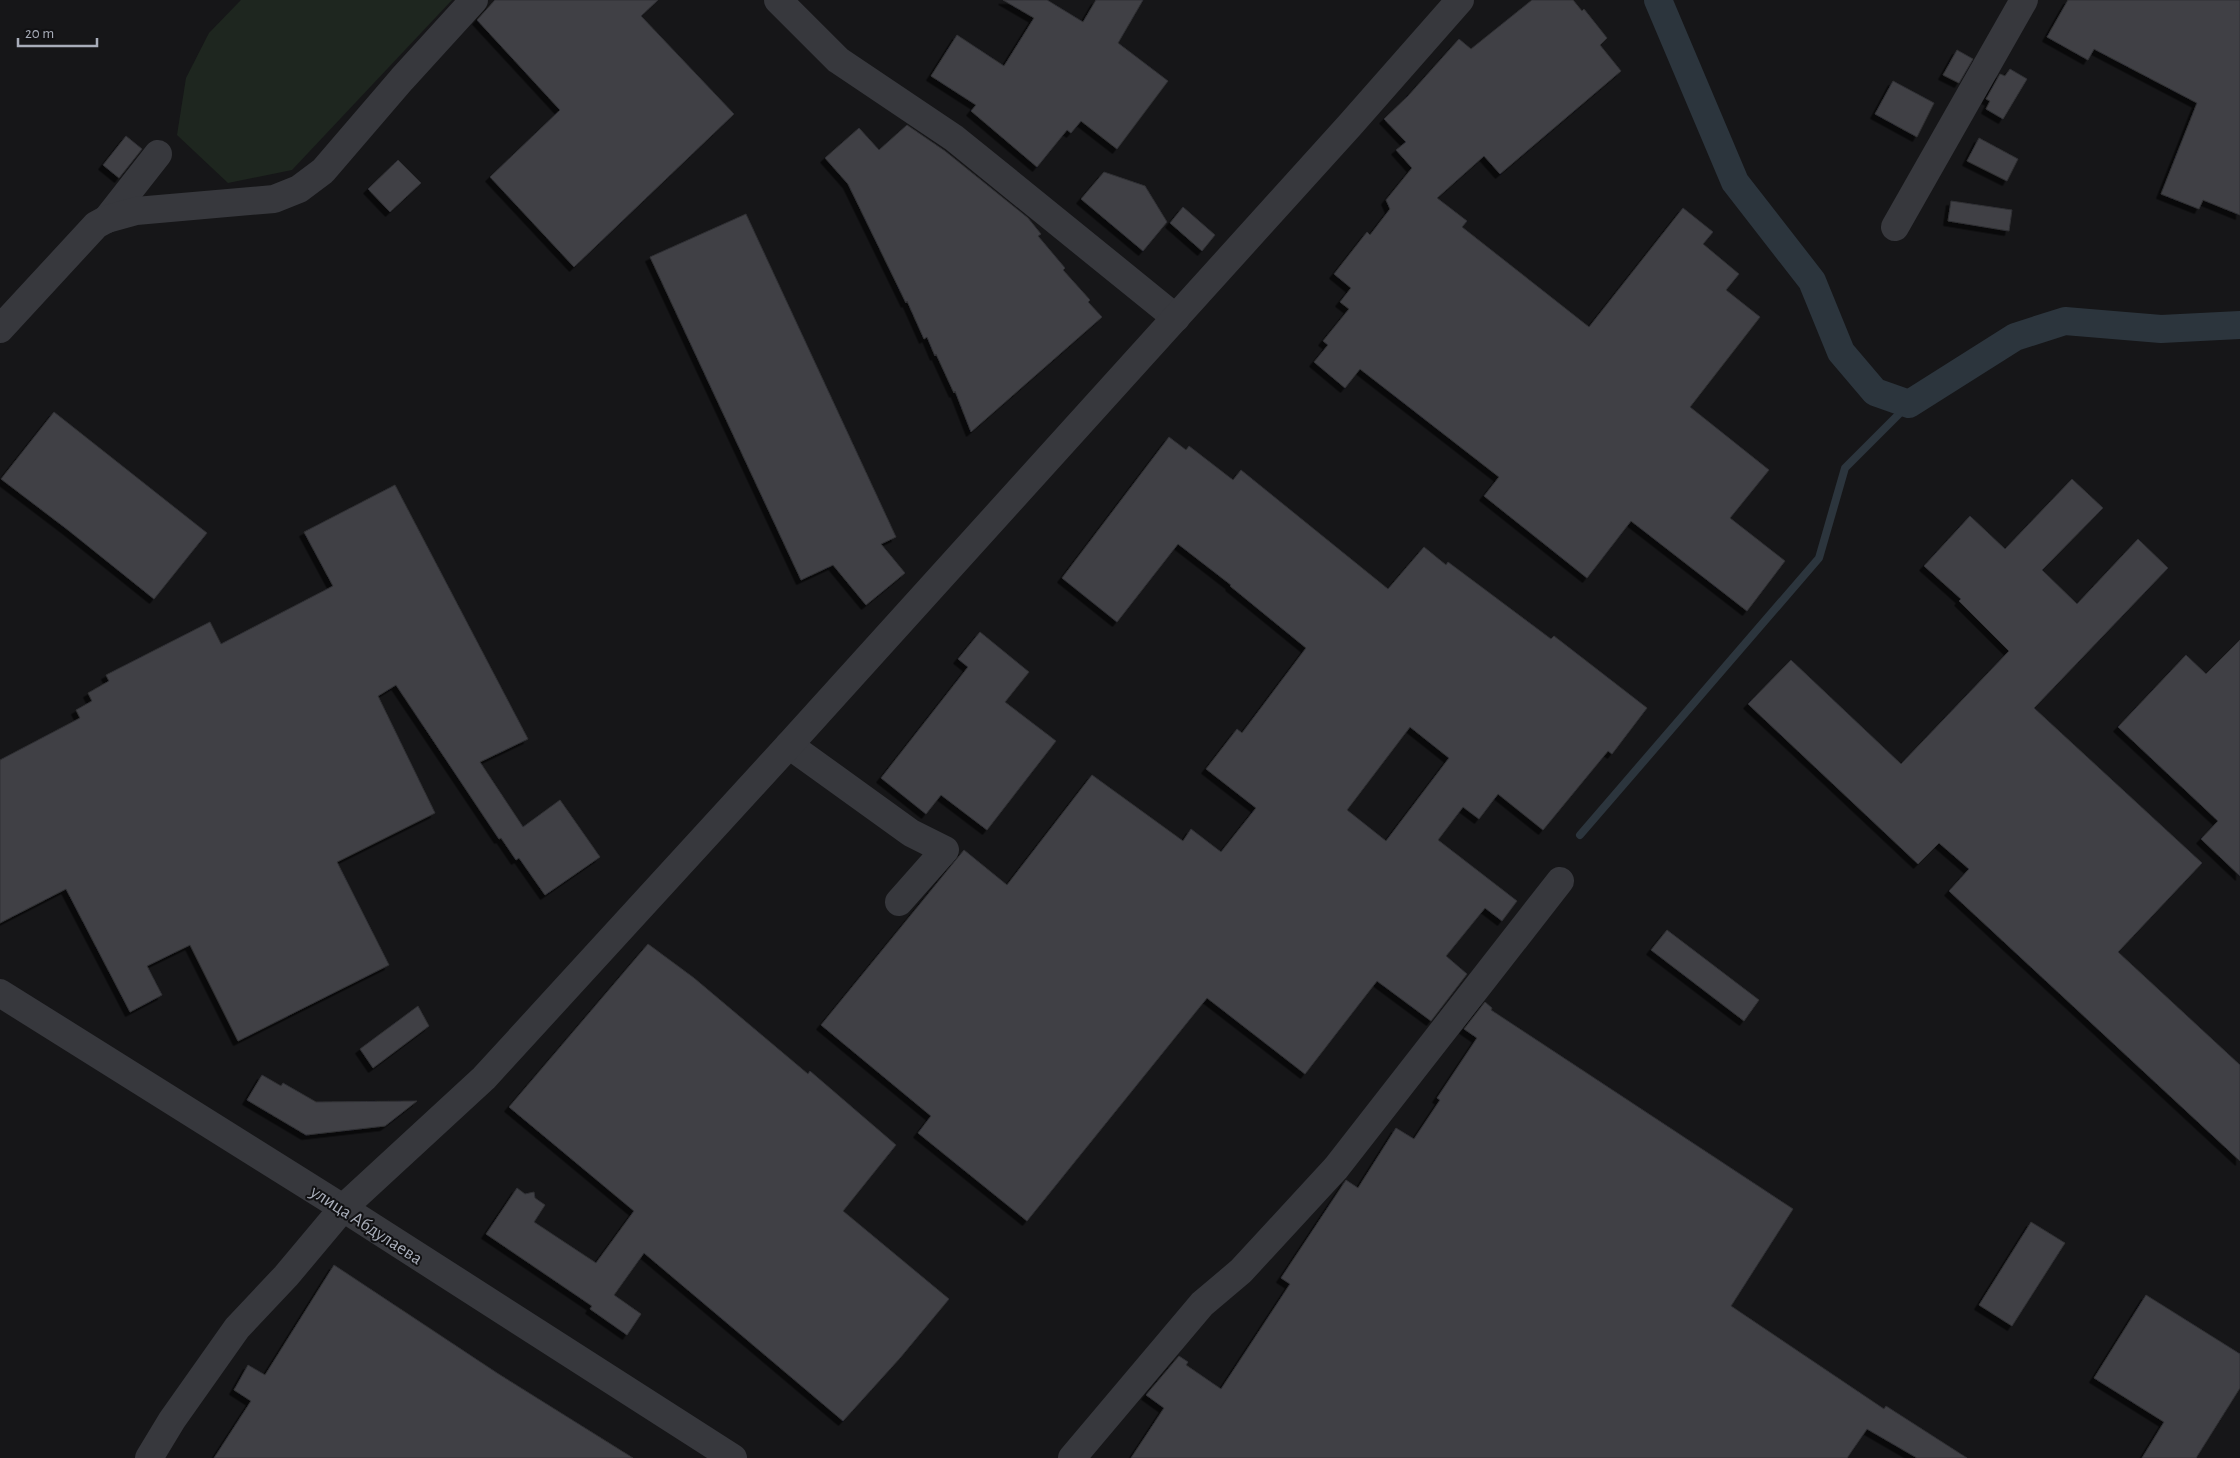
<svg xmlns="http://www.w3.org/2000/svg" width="2240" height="1458" font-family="'Alegreya Sans',sans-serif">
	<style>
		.green { fill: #1e261f }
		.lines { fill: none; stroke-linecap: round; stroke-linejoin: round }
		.stream { stroke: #2c353d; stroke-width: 8 }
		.canal { stroke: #2c353d; stroke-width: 28 }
		.building { fill: #404145; stroke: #303034; fill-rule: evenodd; filter: url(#shadow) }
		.minor { stroke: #37383d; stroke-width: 28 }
		.labels { text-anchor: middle; stroke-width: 4; stroke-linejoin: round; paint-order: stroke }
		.street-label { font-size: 19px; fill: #a8adb9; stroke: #111113 }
	</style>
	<defs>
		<filter id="shadow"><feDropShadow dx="-4.5" dy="4.5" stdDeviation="0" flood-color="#0009"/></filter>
	</defs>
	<rect width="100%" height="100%" fill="#161618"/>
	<polygon class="green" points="241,0 452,0 292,170 228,183 177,135 186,78 209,33"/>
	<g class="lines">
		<polyline class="stream" points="1580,835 1819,558 1845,468 1909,404"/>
		<polyline class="canal" points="1658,0 1735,182 1812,281 1841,352 1875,392 1909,404 2015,337 2065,321 2161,329 2240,325"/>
	</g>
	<g class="building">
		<polygon points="495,0 658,0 641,16 734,114 574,267 490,177 560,110 477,20"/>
		<polygon points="1003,0 1047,0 1083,22 1096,0 1143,0 1118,43 1168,81 1117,149 1081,121 1071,133 1067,130 1037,167 971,111 976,105 931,76 957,35 1004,66 1034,18"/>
		<polygon points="1532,0 1573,0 1582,11 1584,9 1607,38 1600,45 1621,71 1500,174 1484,156 1437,198 1467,221 1462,227 1589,327 1683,208 1713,232 1703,244 1739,274 1726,290 1760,317 1690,407 1769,470 1730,518 1785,561 1747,611 1631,521 1587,578 1484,496 1499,477 1360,369 1345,388 1314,362 1328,345 1323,341 1349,309 1340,302 1351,288 1334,274 1367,232 1370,235 1390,209 1386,200 1412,168 1396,150 1406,142 1384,119 1408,96 1459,39 1471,49"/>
		<polygon points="2068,0 2240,0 2240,215 2203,200 2199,209 2161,194 2197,103 2094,49 2088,60 2047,37"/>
		<polygon points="1957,50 1973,59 1959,83 1943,75"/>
		<polygon points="2010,69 2027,79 2003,119 1986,109 1990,101 1986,99 2000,74 2005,76"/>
		<polygon points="1893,81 1934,103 1917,137 1875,114"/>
		<polygon points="907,125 945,151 1028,218 1041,234 1038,236 1065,268 1063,270 1090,300 1088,302 1102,317 971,432 955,391 954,393 936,354 935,356 927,337 924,339 907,301 906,303 848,184 825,158 859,128 879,150"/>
		<polygon points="126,136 142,149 119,178 103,165"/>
		<polygon points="1979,138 2018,159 2007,181 1967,161"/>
		<polygon points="398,160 421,183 390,212 368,189"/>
		<polygon points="1104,172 1145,186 1167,222 1143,251 1081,199"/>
		<polygon points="1951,201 2012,210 2009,231 1948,221"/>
		<polygon points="1183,207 1215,235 1202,251 1170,223"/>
		<polygon points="746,214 896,537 881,544 905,573 866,605 833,565 801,580 650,257"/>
		<polygon points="54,412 207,533 154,599 68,530 1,479"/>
		<path d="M1169,437L1186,450L1189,446L1233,480L1241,470L1388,589L1424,547L1446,565L1448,562L1551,639L1554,636L1647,708L1612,754L1608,751L1543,830L1498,794L1479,819L1463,807L1438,840L1517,901L1502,921L1485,908L1446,956L1467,974L1431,1021L1377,981L1305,1074L1207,998L1027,1221L918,1133L931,1116L821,1025L964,850L1007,885L1092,775L1183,841L1191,829L1221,852L1256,808L1206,769L1237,729L1242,733L1306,648L1230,586L1231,585L1178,544L1117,622L1062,578ZM1410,727L1449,758L1386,841L1347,810Z"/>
		<polygon points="2072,479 2103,508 2042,570 2077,604 2138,539 2168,568 2034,708 2202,863 2118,952 2240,1065 2240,1161 1949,891 1969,869 1939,843 1918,864 1748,704 1791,660 1901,764 2009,651 1959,601 1961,599 1924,566 1970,516 2005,549"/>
		<polygon points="395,485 528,739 480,762 523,827 560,800 600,857 545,895 519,858 516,860 501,838 499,839 396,685 378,696 435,813 337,862 389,965 238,1041 190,945 147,966 162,995 130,1012 66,889 0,923 0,760 80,718 76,710 92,701 88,693 109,681 106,675 210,622 221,644 333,586 304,532"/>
		<polygon points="980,632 1029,672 1005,702 1056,741 987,830 941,795 926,814 881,778 968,667 958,659"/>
		<polygon points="2240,640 2240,876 2201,839 2218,821 2118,727 2186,655 2206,674"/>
		<polygon points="1667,930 1759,1000 1744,1021 1651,950"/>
		<polygon points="648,944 694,978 808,1074 810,1071 896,1145 843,1211 949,1299 900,1358 843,1421 644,1253 614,1295 641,1314 627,1335 590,1309 592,1306 486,1234 517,1188 525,1194 534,1192 535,1198 545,1205 534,1222 596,1263 634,1211 509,1107"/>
		<polygon points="1485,1002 1492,1008 1491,1010 1793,1209 1731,1306 1884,1409 1886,1406 1967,1458 1917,1458 1867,1429 1847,1458 1131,1458 1164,1408 1146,1395 1179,1356 1188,1362 1186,1365 1221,1389 1290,1284 1281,1278 1346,1180 1358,1188 1396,1128 1414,1139 1440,1100 1437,1098 1477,1038 1464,1029"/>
		<polygon points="418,1006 429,1026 373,1068 360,1049"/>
		<polygon points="262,1075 281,1086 283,1083 316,1102 417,1101 385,1126 306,1135 247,1100"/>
		<polygon points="2031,1222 2065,1243 2012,1326 1979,1305"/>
		<polygon points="334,1265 497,1373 633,1458 214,1458 251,1401 234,1390 248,1365 265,1375"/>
		<polygon points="2146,1295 2240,1354 2240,1388 2196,1458 2142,1458 2164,1422 2094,1378"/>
	</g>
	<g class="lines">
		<g class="minor">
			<polyline points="778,0 838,60 954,138 1176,318"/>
			<polyline points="107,219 158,154"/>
			<polyline points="1895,227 2024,0"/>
			<polyline points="0,329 96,225 107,219 136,211 274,199 299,189 323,171 402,79 474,0"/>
			<polyline points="789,745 911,833 945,850 899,902"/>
			<polyline points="0,993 343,1208 733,1458"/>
			<polyline points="149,1458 172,1420 237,1328 286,1276 343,1208 484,1078 789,745 1350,125 1460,0"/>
			<polyline points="1072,1458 1202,1304 1241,1271 1336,1168 1560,881"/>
		</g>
	</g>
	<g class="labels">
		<g class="street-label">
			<text transform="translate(367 1224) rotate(33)" y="7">улица Абдулаева</text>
		</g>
	</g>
	<path d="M18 38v8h79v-8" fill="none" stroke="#a8adb9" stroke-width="2.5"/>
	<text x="25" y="38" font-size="15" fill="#a8adb9" stroke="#111113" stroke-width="4" paint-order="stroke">20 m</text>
</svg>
